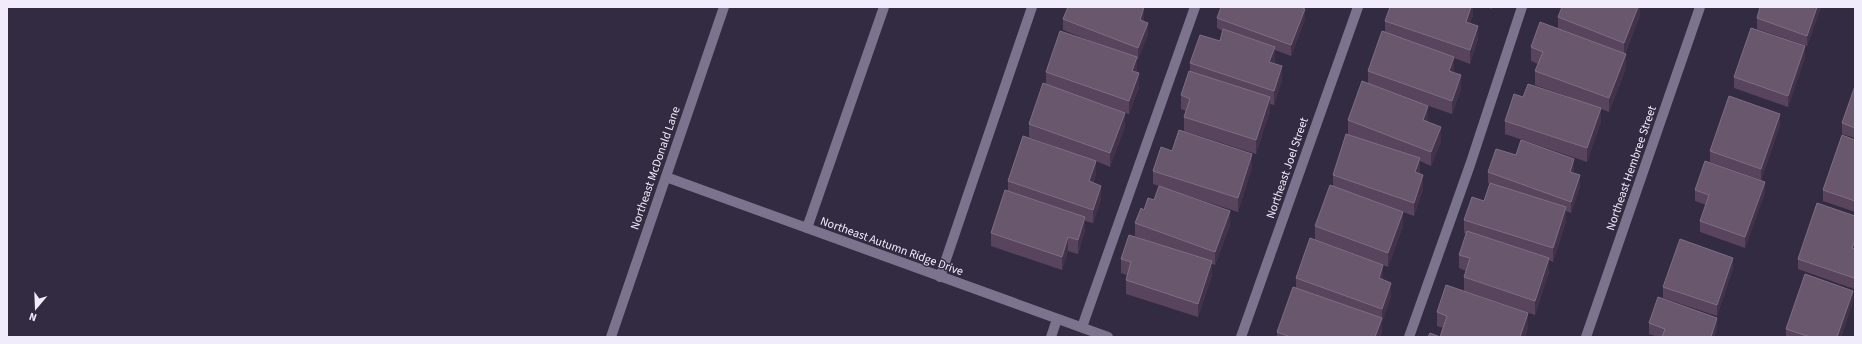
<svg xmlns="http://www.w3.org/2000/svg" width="1862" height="344" font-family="'Source Sans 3',sans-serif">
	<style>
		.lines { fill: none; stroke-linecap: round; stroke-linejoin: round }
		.service { stroke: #7c748e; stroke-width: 10 }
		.minor { stroke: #7c748e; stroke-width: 10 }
		.wall { fill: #58455d }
		.shaded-wall { fill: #42334b }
		.building { fill: #69576e; stroke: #7e6e84 }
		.labels { text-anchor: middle; stroke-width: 3; stroke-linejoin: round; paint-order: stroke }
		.street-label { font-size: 12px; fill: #f0ecfb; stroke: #322b41 }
	</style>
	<rect width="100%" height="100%" fill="#322b41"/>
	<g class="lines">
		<g class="service">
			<polyline points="807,228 884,7"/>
			<polyline points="1082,327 1195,7"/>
			<polyline points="1051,337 1057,319"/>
			<polyline points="1409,337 1470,165 1522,7"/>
		</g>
		<g class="minor">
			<polyline points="666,177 1108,337"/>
			<polyline points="940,277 1032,7"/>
			<polyline points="611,337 724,7"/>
			<polyline points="1241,337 1358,7"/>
			<polyline points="1586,337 1700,7"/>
		</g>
	</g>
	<g class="wall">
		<polygon points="1473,7 1473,15 1470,23 1478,39 1470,64 1454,58 1454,70 1453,72 1461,89 1452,114 1423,104 1428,120 1427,122 1441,141 1431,166 1420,161 1420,172 1419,174 1423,189 1414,216 1403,212 1403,226 1388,267 1315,240 1315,226 1333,186 1333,175 1348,134 1348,120 1368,83 1368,71 1385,32 1385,21"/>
		<polygon points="1486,7 1493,7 1492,9"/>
		<polygon points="1640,7 1640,15 1625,54 1626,68 1609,112 1601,109 1601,121 1587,162 1505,134 1505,121 1523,97 1569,97 1535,85 1535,71 1538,64 1531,61 1531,47 1558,29 1558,17"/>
		<polygon points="1821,7 1807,46 1757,29 1757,18"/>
		<polygon points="1144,18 1143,22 1148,34 1138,59 1137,59 1137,73 1139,87 1129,114 1125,113 1125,126 1110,167 1096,161 1096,174 1093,183 1101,199 1093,223 1085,221 1085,230 1078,254 1068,251 1062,270 991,246 991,233 1008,191 1008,181 1056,147 1029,137 1029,124 1046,84 1046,72 1106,47 1063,30 1063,19"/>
		<polygon points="1217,18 1305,19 1291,56 1275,50 1275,60 1274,64 1282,80 1274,105 1270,104 1270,111 1256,154 1184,131 1184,117 1186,111 1181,109 1181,95 1190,71 1190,63 1220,41 1223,31 1217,28"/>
		<polygon points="1805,57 1788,107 1734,88 1734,77"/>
		<polygon points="1855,86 1855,138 1842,134 1842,123"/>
		<polygon points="1780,125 1761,180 1710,162 1710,151"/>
		<polygon points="1855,140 1855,212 1823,201 1823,190"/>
		<polygon points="1516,155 1574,170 1573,173 1580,186 1571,213 1566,211 1566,221 1553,262 1549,260 1549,272 1535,315 1465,291 1528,327 1525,337 1440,337 1443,328 1437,326 1437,312 1464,291 1464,277 1466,271 1459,268 1459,255 1466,234 1464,233 1464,220 1484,201 1490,183 1488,183 1488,172"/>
		<polygon points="1252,167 1238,212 1182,194 1230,225 1215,265 1212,264 1212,275 1198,317 1126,294 1126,280 1127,275 1121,273 1121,259 1143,239 1135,236 1135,223 1144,210 1154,200 1159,186 1153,184 1153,171"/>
		<polygon points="1695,190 1765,192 1745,248 1700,232 1700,221 1706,205 1695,201"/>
		<polygon points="1855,216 1854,289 1798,269 1798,259"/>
		<polygon points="1733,268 1717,316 1663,298 1663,287"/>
		<polygon points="1296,278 1383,279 1383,280 1391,296 1382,322 1382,332 1380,337 1277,337 1277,332 1296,288"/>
		<polygon points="1853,301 1841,337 1786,337 1786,329"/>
		<polygon points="1649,323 1717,328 1714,337 1658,337 1649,334"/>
	</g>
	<g class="shaded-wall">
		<polygon points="1144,7 1144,18 1140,31 1140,20"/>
		<polygon points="1471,7 1473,7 1473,15 1466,35 1466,22"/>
		<polygon points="1638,7 1640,7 1640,15 1624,56 1624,43"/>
		<polygon points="1817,7 1821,7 1807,46 1807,36"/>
		<polygon points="1305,9 1305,19 1291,56 1291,45"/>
		<polygon points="1148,23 1148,34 1138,59 1138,48"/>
		<polygon points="1478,26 1478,39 1470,64 1470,50"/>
		<polygon points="1805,46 1805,57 1788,107 1788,96"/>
		<polygon points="1275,47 1275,60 1269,76 1269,62"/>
		<polygon points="1626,54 1626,68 1609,112 1609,98"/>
		<polygon points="1137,57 1137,71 1132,85 1132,71"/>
		<polygon points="1454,57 1454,70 1449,84 1449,71"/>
		<polygon points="1282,66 1282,80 1274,105 1274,91"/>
		<polygon points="1139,73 1139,87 1129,114 1129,101"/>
		<polygon points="1461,75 1461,89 1452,114 1452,101"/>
		<polygon points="1270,97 1270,111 1256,154 1256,140"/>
		<polygon points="1428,106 1428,120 1423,134 1423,120"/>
		<polygon points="1601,108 1601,121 1587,162 1587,148"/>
		<polygon points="1125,113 1125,126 1110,167 1110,153"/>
		<polygon points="1780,114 1780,125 1761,180 1761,169"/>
		<polygon points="1441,127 1441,141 1431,166 1431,152"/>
		<polygon points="1252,154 1252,167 1238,212 1238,198"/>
		<polygon points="1420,158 1420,172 1415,186 1415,172"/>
		<polygon points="1574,159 1574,170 1570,182 1570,172"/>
		<polygon points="1096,161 1096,174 1089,195 1089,181"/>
		<polygon points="1423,175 1423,189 1414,216 1414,203"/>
		<polygon points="1580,175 1580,186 1571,213 1571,202"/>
		<polygon points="1765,182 1765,192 1745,248 1745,237"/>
		<polygon points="1101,186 1101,199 1093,223 1093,210"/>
		<polygon points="1566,207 1566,221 1553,262 1553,248"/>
		<polygon points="1230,211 1230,225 1215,265 1215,252"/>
		<polygon points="1403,212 1403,226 1388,267 1388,253"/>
		<polygon points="1085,217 1085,230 1078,254 1078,240"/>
		<polygon points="1068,237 1068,251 1062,270 1062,257"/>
		<polygon points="1855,241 1855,251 1852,248"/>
		<polygon points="1549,258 1549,272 1535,315 1535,301"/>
		<polygon points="1733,258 1733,268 1717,316 1717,305"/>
		<polygon points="1212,261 1212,275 1198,317 1198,304"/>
		<polygon points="1383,265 1383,279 1379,292 1379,278"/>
		<polygon points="1855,274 1855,285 1854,289 1854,278"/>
		<polygon points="1391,283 1391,296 1382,322 1382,309"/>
		<polygon points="1853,291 1853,301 1841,337 1837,337"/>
		<polygon points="1528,313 1528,327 1525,337 1520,337"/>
		<polygon points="1382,318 1382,332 1380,337 1375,337"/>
		<polygon points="1717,318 1717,328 1714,337 1711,337"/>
	</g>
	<g class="building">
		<polygon points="1068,7 1144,7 1140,20 1148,23 1138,48 1063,19"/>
		<polygon points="1221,7 1300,7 1305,9 1291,45 1217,18"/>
		<polygon points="1390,7 1471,7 1466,22 1478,26 1470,50 1385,21"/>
		<polygon points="1562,7 1638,7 1624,43 1558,17"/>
		<polygon points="1760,7 1817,7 1807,36 1757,18"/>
		<polygon points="1540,22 1626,54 1609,98 1535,71 1543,52 1531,47"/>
		<polygon points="1751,28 1805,46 1788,96 1734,77"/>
		<polygon points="1223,29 1275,47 1269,62 1282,66 1274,91 1190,63 1200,35 1220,41"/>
		<polygon points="1060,31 1137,57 1132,71 1139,73 1129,101 1046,72"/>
		<polygon points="1382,31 1454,57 1449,71 1461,75 1452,101 1368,71"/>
		<polygon points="1189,71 1270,97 1256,140 1184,117 1190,99 1181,95"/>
		<polygon points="1362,81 1428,106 1423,120 1441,127 1431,152 1348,120"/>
		<polygon points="1043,83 1125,113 1110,153 1029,124"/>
		<polygon points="1528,84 1601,108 1587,148 1505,121 1514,94 1523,97"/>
		<polygon points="1855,86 1855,128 1842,123"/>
		<polygon points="1729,96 1780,114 1761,169 1710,151"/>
		<polygon points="1179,130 1252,154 1238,198 1153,171 1161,147 1172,151"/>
		<polygon points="1346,134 1420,158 1415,172 1423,175 1414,203 1333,175"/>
		<polygon points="1842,135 1855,140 1855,201 1823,190"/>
		<polygon points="1023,136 1096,161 1089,181 1101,186 1093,210 1008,181"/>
		<polygon points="1521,140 1574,159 1570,172 1580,175 1571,202 1488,172 1496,149 1516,155"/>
		<polygon points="1705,161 1765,182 1745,237 1700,221 1709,195 1695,190"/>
		<polygon points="1490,183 1566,207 1553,248 1464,220 1472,197 1484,201"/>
		<polygon points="1330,185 1403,212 1388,253 1315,226"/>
		<polygon points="1159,186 1230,211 1215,252 1135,223 1141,208 1144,210 1148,198 1154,200"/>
		<polygon points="1005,190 1085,217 1078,240 1068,237 1062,257 991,233"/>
		<polygon points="1817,203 1855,216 1855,241 1852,248 1855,249 1855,274 1854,278 1798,259"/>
		<polygon points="1467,231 1549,258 1535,301 1464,277 1470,258 1459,255"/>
		<polygon points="1129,235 1212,261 1198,304 1126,280 1131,262 1121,259"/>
		<polygon points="1310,238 1383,265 1379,278 1391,283 1382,309 1296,278"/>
		<polygon points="1680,239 1733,258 1717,305 1663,287"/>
		<polygon points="1805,274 1853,291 1837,337 1810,337 1786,329"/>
		<polygon points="1446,285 1528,313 1520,337 1440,337 1447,316 1437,312"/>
		<polygon points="1293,287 1382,318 1375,337 1291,337 1277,332"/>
		<polygon points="1658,297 1717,318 1711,337 1662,337 1665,329 1649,323"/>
		<polygon points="1430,333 1440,337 1428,337"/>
	</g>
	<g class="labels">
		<g class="street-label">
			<text transform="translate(655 168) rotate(-71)" y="4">Northeast McDonald Lane</text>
			<text transform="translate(1287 168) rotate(-71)" y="4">Northeast Joel Street</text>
			<text transform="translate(1631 168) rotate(-71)" y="4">Northeast Hembree Street</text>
			<text transform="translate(892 246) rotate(20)" y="4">Northeast Autumn Ridge Drive</text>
		</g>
	</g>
	<rect width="1862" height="344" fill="none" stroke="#f0ecfb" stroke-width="16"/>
	<g transform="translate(36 308) rotate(199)" stroke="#322b41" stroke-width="3" paint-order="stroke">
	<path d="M0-3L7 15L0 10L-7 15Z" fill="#f0ecfb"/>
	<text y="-6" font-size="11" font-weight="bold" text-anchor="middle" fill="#f0ecfb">N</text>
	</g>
</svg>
